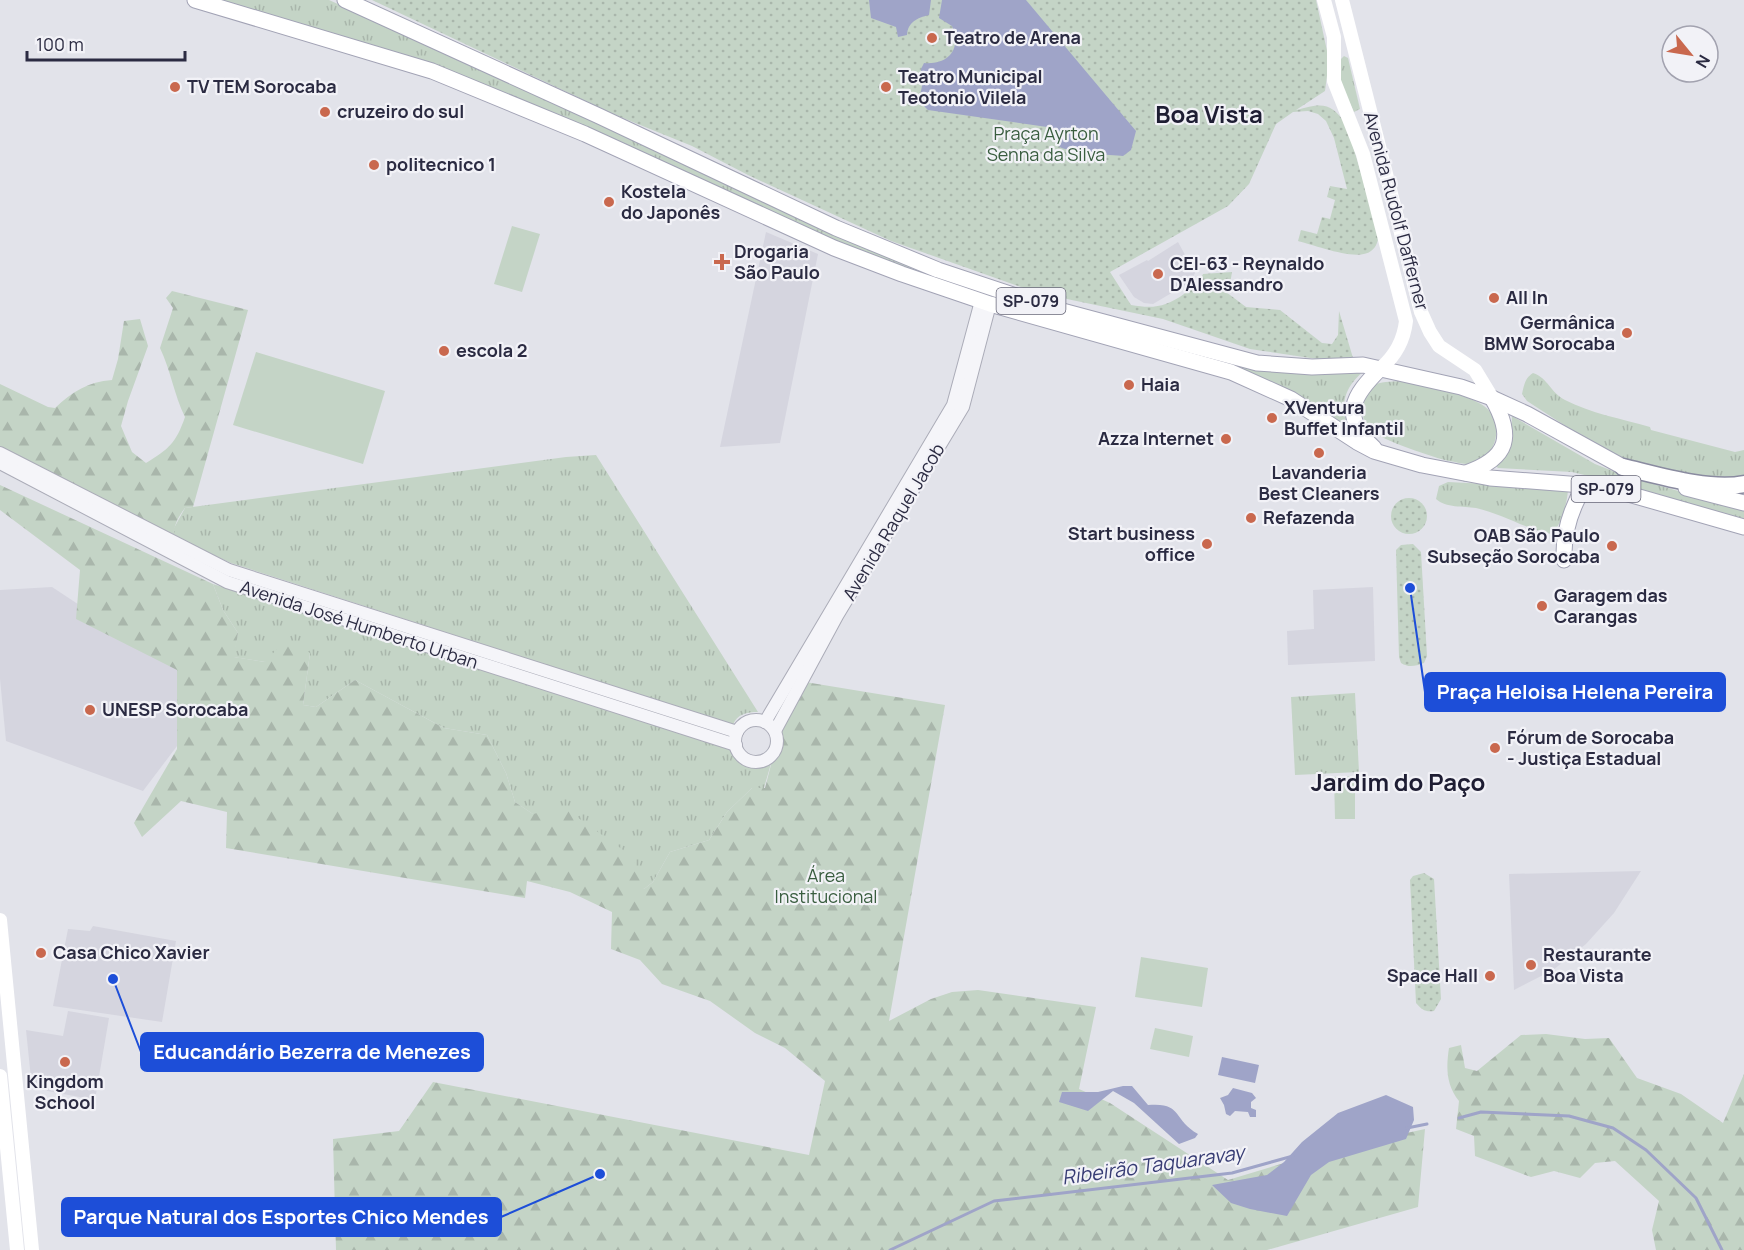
<svg xmlns="http://www.w3.org/2000/svg" width="1744" height="1250" font-family="Manrope,sans-serif">
	<style>
		.built { fill: #d5d5df }
		.grass { fill: url(#grass-tufts) }
		.forest { fill: url(#forest-firs) }
		.park { fill: url(#park-dots) }
		.pitch { fill: #c4d4c6 }
		.water { fill: #9fa4c8 }
		.lines { fill: none; stroke-linecap: round; stroke-linejoin: round }
		.stream { stroke: #9fa4c8; stroke-width: 3 }
		.tertiary-casing { stroke: #abacb8; stroke-width: 14 }
		.primary-casing { stroke: #a2a3b5; stroke-width: 17 }
		.motorway-casing { stroke: #8a8ba0; stroke-width: 19 }
		.tertiary { stroke: #f5f5f9; stroke-width: 12 }
		.secondary { stroke: #fff; stroke-width: 14 }
		.primary { stroke: #fff; stroke-width: 15 }
		.motorway { stroke: #fff; stroke-width: 16 }
		.poi-dot { fill: #c9684e; stroke: #f2f2f7; stroke-width: 2 }
		.labels { text-anchor: middle; stroke-width: 4.5; stroke-linejoin: round; paint-order: stroke }
		.shield { fill: #f2f2f7; stroke: #676778; stroke-width: 1.5 }
		.shield-label { font-size: 16px; font-weight: bold; fill: #2b2b42 }
		.poi-label { font-size: 18px; font-weight: bold; fill: #2b2b42; stroke: #f2f2f7; text-anchor: start }
		.park-label { font-size: 18px; fill: #395d3f; stroke: #f2f2f7 }
		.street-label { font-size: 18px; fill: #2b2b42; stroke: #f2f2f7 }
		.water-label { font-size: 20px; font-style: italic; fill: #373c74; stroke: #f2f2f7 }
		.district-label { font-size: 24px; font-weight: bold; fill: #1e1d33; stroke: #f2f2f7 }
		.leader { fill: none; stroke: #1d4ed8; stroke-width: 2 }
		.callout-dot { fill: #1d4ed8; stroke: #f2f2f7; stroke-width: 2 }
		.callout { fill: #1d4ed8; stroke: #1d4ed8; stroke-width: 2 }
		.callout-label { font-size: 20px; text-anchor: middle; font-weight: bold; fill: #fff }
	</style>
	<defs>
		<pattern id="grass-tufts" width="24" height="20" patternUnits="userSpaceOnUse" patternTransform="scale(1.5)"><rect width="24" height="20" fill="#c4d4c6"/><path d="M3 7l-1-3M5 7V3M7 7l1-3M15 17l-1-3M17 17v-4M19 17l1-3" fill="none" stroke="#a9b6ab"/></pattern>
		<pattern id="forest-firs" width="22" height="20" patternUnits="userSpaceOnUse" patternTransform="scale(1.5)"><rect width="22" height="20" fill="#c4d4c6"/><path d="M5 1l3.5 6h-7zM16 11l3.5 6h-7z" fill="#a9b6ab"/></pattern>
		<pattern id="park-dots" width="8" height="8" patternUnits="userSpaceOnUse" patternTransform="scale(1.5)"><rect width="8" height="8" fill="#c4d4c6"/><path d="M2 2h.1M6 6h.1" fill="none" stroke="#a9b6ab" stroke-width="1.8" stroke-linecap="round"/></pattern>
	</defs>
	<rect width="100%" height="100%" fill="#e2e3ea"/>
	<g class="built">
		<polygon points="766,232 818,254 780,443 720,447"/>
		<polygon points="1178,242 1195,273 1190,282 1153,304 1144,303 1134,297 1119,275 1147,260 1148,261"/>
		<polygon points="52,587 178,670 177,746 143,791 6,741 0,679 0,590"/>
		<polygon points="1373,587 1375,661 1288,665 1287,631 1314,629 1313,590"/>
		<polygon points="1641,871 1614,913 1586,944 1553,970 1514,990 1509,874"/>
		<polygon points="93,926 176,941 162,1022 53,1006 68,929 90,931"/>
		<polygon points="68,1011 109,1018 95,1100 32,1088 26,1030 63,1036"/>
	</g>
	<g class="grass">
		<path d="M216,0H329L588,117L781,209L1221,358L1364,371C1346,386 1340,401 1347,423L1341,424L1301,400L984,298L846,248L568,120Z"/>
		<polygon points="1344,56 1348,58 1360,109 1354,112 1340,84 1339,61"/>
		<path d="M1533,373C1548,378 1551,393 1565,400C1590,413 1622,419 1650,427L1651,430L1735,452L1744,450V476L1711,479L1624,460L1598,447L1527,401L1522,394C1524,385 1525,378 1533,373Z"/>
		<path d="M1400,381C1420,385 1468,394 1484,406C1505,421 1498,458 1472,464C1465,465 1456,462 1449,461C1435,458 1382,440 1371,431C1359,421 1360,395 1373,386C1380,381 1391,382 1400,381Z"/>
		<polygon points="1512,416 1595,464 1623,475 1744,510 1744,520 1609,481 1572,472 1498,468 1495,465 1511,444"/>
		<path d="M596,455L758,712C747,712 737,714 733,725L231,563L173,537L174,528L185,508L566,457Z"/>
		<path d="M1448,482L1562,488L1568,490C1567,503 1562,526 1551,534C1525,529 1503,514 1476,508C1463,506 1446,508 1436,499L1439,486Z"/>
		<path d="M213,584L731,747C742,765 753,773 772,760L764,788H752L727,812L709,840L670,852L653,882L644,889L515,802L506,773L487,735L444,728L355,680L316,707L303,705L310,653L265,662L233,657L238,633L223,610Z"/>
		<polygon points="1355,693 1359,772 1295,775 1291,697"/>
	</g>
	<g class="forest">
		<path d="M172,291L248,310L193,507L185,508C178,517 174,525 173,537L0,449V384L48,407L55,408C73,391 88,382 112,380L118,359L124,321L140,319L148,346L128,401L121,426L132,452L146,463C169,449 176,443 185,417C174,395 171,371 160,348L173,308L166,298Z"/>
		<polygon points="0,485 213,584 223,610 238,633 234,657 265,662 287,638 310,653 303,705 316,707 355,680 444,728 487,735 506,773 515,802 533,814 563,807 633,857 644,889 653,882 670,852 709,840 727,812 752,788 765,788 793,680 945,705 889,1021 931,999 952,992 978,990 1096,1007 1079,1089 1110,1103 1228,1180 1324,1151 1425,1129 1418,1207 1267,1250 336,1250 333,1139 399,1131 433,1082 809,1155 825,1081 785,1048 755,1033 710,1001 662,984 640,960 611,949 612,912 570,892 527,881 525,898 226,848 227,812 181,801 142,837 134,823 177,749 177,670 76,619 80,570 0,510"/>
		<path d="M1546,1034L1585,1039L1609,1038L1637,1078L1681,1094L1723,1123L1744,1074V1250H1656L1652,1230L1659,1201L1615,1161L1595,1163L1580,1178L1554,1171L1531,1177L1475,1156L1474,1136L1456,1129L1459,1101C1446,1085 1446,1067 1449,1048L1461,1045L1465,1068L1477,1071L1521,1035Z"/>
	</g>
	<g class="park">
		<path d="M372,0H1316L1329,60L1325,91L1296,110C1322,103 1331,101 1347,126L1379,234C1378,240 1377,247 1371,251C1357,262 1315,245 1298,241L1301,230L1317,234L1322,217L1330,219L1335,200L1327,197L1330,186L1347,189L1334,138L1326,121L1318,114L1308,111L1293,112L1276,124L1249,184L1228,206L1110,272L1131,305C1153,309 1166,307 1184,294C1193,287 1199,284 1203,274L1232,272L1230,284L1223,283L1222,289L1246,307L1280,310L1322,343L1332,344L1338,335L1339,311L1353,358L1317,359L1250,349L1163,319L1038,293L891,241L748,175L692,146L613,114Z"/>
		<circle cx="1409" cy="516" r="18"/>
		<path d="M1413,544L1421,552L1427,656L1424,663C1415,666 1409,668 1401,663L1399,657L1396,550L1401,545Z"/>
		<path d="M1424,873L1434,879L1441,999L1434,1011C1425,1012 1422,1010 1416,1003L1410,880L1413,876Z"/>
	</g>
	<g class="pitch">
		<polygon points="512,226 540,234 522,292 494,284"/>
		<polygon points="256,352 385,391 363,464 233,425"/>
		<polygon points="1355,776 1355,819 1335,819 1334,777"/>
		<polygon points="1141,957 1208,968 1202,1007 1135,997"/>
		<polygon points="1155,1028 1193,1036 1189,1057 1150,1049"/>
	</g>
	<g class="water">
		<path d="M869,0H931L929,15C917,18 908,22 907,35L898,37L896,27L871,18Z"/>
		<path d="M942,0H1026L1136,131L1131,150L1123,156C1112,155 1067,152 1060,147C1053,143 1053,133 1047,127L928,110L919,101L922,86L921,69L924,63C948,65 962,50 952,26L939,18Z"/>
		<polygon points="1222,1057 1259,1065 1255,1083 1218,1075"/>
		<path d="M1123,1086H1132L1148,1105C1183,1102 1172,1119 1198,1134L1195,1138L1179,1144L1134,1103L1113,1091L1088,1111L1059,1102L1062,1092H1098Z"/>
		<polygon points="1233,1088 1252,1093 1256,1098 1251,1102 1251,1108 1256,1110 1256,1117 1250,1117 1248,1112 1235,1111 1230,1116 1226,1114 1224,1105 1220,1098 1228,1095"/>
		<polygon points="1386,1095 1413,1107 1414,1120 1406,1139 1329,1162 1311,1175 1287,1216 1250,1209 1231,1203 1212,1185 1267,1175 1284,1162 1302,1142 1338,1113"/>
	</g>
	<g class="lines">
		<g class="stream">
			<polyline points="1459,1118 1481,1112 1569,1116 1613,1128 1646,1150 1696,1198 1722,1250"/>
			<polyline points="1407,1128 1427,1124"/>
			<polyline points="890,1250 994,1201 1232,1173 1293,1156"/>
		</g>
		<g class="tertiary-casing">
			<g id="tertiary">
				<polyline points="0,453 229,570 737,732"/>
				<polyline points="0,463 227,582 736,745"/>
				<circle cx="756" cy="741" r="21"/>
				<polyline points="765,722 953,405 981,301"/>
				<polyline points="775,731 837,616 963,407 990,304"/>
			</g>
		</g>
		<g class="primary-casing">
			<g id="primary">
				<polyline points="195,0 432,71 585,134 834,248 902,274 990,304 1231,372 1291,399 1357,442 1374,451 1422,465 1490,478 1595,486 1625,493 1744,527"/>
				<polyline points="345,0 599,116 836,228 938,270 1055,309 1257,363 1312,367 1363,365 1461,387 1492,398 1527,414 1623,467 1635,472"/>
				<path d="M1374,448C1340,416 1352,396 1381,368"/>
				<path d="M1466,473C1509,458 1514,436 1492,398"/>
				<polyline points="1686,488 1744,503"/>
				<path d="M1564,560C1563,534 1571,508 1585,485"/>
			</g>
		</g>
		<g class="motorway-casing">
			<path id="motorway" d="M1623,467C1657,475 1709,491 1744,484"/>
		</g>
		<use href="#tertiary" class="tertiary"/>
		<g class="secondary">
			<path d="M1324,0L1334,37V81L1363,154L1406,321C1404,339 1395,356 1381,368"/>
			<polyline points="1342,0 1421,312 1430,332 1439,346 1475,370 1492,398"/>
			<polyline points="0,920 32,1250"/>
			<polyline points="0,1076 17,1250"/>
		</g>
		<use href="#primary" class="primary"/>
		<use href="#motorway" class="motorway"/>
	</g>
	<g class="poi-dot">
		<circle cx="932" cy="38" r="6"/>
		<circle cx="175" cy="87" r="6"/>
		<circle cx="886" cy="87" r="6"/>
		<circle cx="325" cy="112" r="6"/>
		<circle cx="374" cy="165" r="6"/>
		<circle cx="609" cy="202" r="6"/>
		<path d="M719 253h6v6h6v6h-6v6h-6v-6h-6v-6h6z"/>
		<circle cx="1158" cy="274" r="6"/>
		<circle cx="1494" cy="298" r="6"/>
		<circle cx="1627" cy="333" r="6"/>
		<circle cx="444" cy="351" r="6"/>
		<circle cx="1129" cy="385" r="6"/>
		<circle cx="1272" cy="418" r="6"/>
		<circle cx="1226" cy="439" r="6"/>
		<circle cx="1319" cy="453" r="6"/>
		<circle cx="1251" cy="518" r="6"/>
		<circle cx="1207" cy="544" r="6"/>
		<circle cx="1612" cy="546" r="6"/>
		<circle cx="1542" cy="606" r="6"/>
		<circle cx="90" cy="710" r="6"/>
		<circle cx="1495" cy="748" r="6"/>
		<circle cx="41" cy="953" r="6"/>
		<circle cx="1531" cy="965" r="6"/>
		<circle cx="1490" cy="976" r="6"/>
		<circle cx="65" cy="1062" r="6"/>
	</g>
	<g class="labels">
		<g class="shield">
			<rect x="996.5" y="288" width="69" height="26" rx="4.5"/>
			<rect x="1571.5" y="476" width="69" height="26" rx="4.5"/>
		</g>
		<g class="shield-label">
			<text x="1031" y="307">SP-079</text>
			<text x="1606" y="495">SP-079</text>
		</g>
		<g class="poi-label">
			<text x="944" y="44">Teatro de Arena</text>
			<text x="898" y="83">Teatro Municipal<tspan x="898" dy="21">Teotonio Vilela</tspan></text>
			<text x="187" y="93">TV TEM Sorocaba</text>
			<text x="337" y="118">cruzeiro do sul</text>
			<text x="386" y="171">politecnico 1</text>
			<text x="621" y="198">Kostela<tspan x="621" dy="21">do Japonês</tspan></text>
			<text x="734" y="258">Drogaria<tspan x="734" dy="21">São Paulo</tspan></text>
			<text x="1170" y="270">CEI-63 - Reynaldo<tspan x="1170" dy="21">D'Alessandro</tspan></text>
			<text x="1506" y="304">All In</text>
			<text x="1615" y="329" text-anchor="end">Germânica<tspan x="1615" dy="21">BMW Sorocaba</tspan></text>
			<text x="456" y="357">escola 2</text>
			<text x="1141" y="391">Haia</text>
			<text x="1284" y="414">XVentura<tspan x="1284" dy="21">Buffet Infantil</tspan></text>
			<text x="1214" y="445" text-anchor="end">Azza Internet</text>
			<text x="1319" y="479" text-anchor="middle">Lavanderia<tspan x="1319" dy="21">Best Cleaners</tspan></text>
			<text x="1263" y="524">Refazenda</text>
			<text x="1195" y="540" text-anchor="end">Start business<tspan x="1195" dy="21">office</tspan></text>
			<text x="1600" y="542" text-anchor="end">OAB São Paulo<tspan x="1600" dy="21">Subseção Sorocaba</tspan></text>
			<text x="1554" y="602">Garagem das<tspan x="1554" dy="21">Carangas</tspan></text>
			<text x="102" y="716">UNESP Sorocaba</text>
			<text x="1507" y="744">Fórum de Sorocaba<tspan x="1507" dy="21">- Justiça Estadual</tspan></text>
			<text x="53" y="959">Casa Chico Xavier</text>
			<text x="1543" y="961">Restaurante<tspan x="1543" dy="21">Boa Vista</tspan></text>
			<text x="1478" y="982" text-anchor="end">Space Hall</text>
			<text x="65" y="1088" text-anchor="middle">Kingdom<tspan x="65" dy="21">School</tspan></text>
		</g>
		<g class="park-label">
			<text x="1046" y="140">Praça Ayrton<tspan x="1046" dy="21">Senna da Silva</tspan></text>
			<text x="826" y="882">Área<tspan x="826" dy="21">Institucional</tspan></text>
		</g>
		<g class="street-label">
			<text transform="translate(1396 211) rotate(75)" y="6">Avenida Rudolf Dafferner</text>
			<text transform="translate(894 522) rotate(-59)" y="6">Avenida Raquel Jacob</text>
			<text transform="translate(359 625) rotate(18)" y="6">Avenida José Humberto Urban</text>
		</g>
		<g class="water-label">
			<text transform="translate(1153 1165) rotate(-8)" y="7">Ribeirão Taquaravay</text>
		</g>
		<g class="district-label">
			<text x="1209" y="123">Boa Vista</text>
			<text x="1398" y="791">Jardim do Paço</text>
		</g>
	</g>
	<path class="leader" d="M1410 588L1425 692M113 979L141 1052M600 1174L501 1217"/>
	<g class="callout-dot">
		<circle cx="1410" cy="588" r="6"/>
		<circle cx="113" cy="979" r="6"/>
		<circle cx="600" cy="1174" r="6"/>
	</g>
	<g class="callout">
		<rect x="1425" y="673" width="300" height="38" rx="6"/>
		<rect x="141" y="1033" width="342" height="38" rx="6"/>
		<rect x="62" y="1198" width="439" height="38" rx="6"/>
	</g>
	<g class="callout-label">
		<text x="1575" y="699">Praça Heloisa Helena Pereira</text>
		<text x="312" y="1059">Educandário Bezerra de Menezes</text>
		<text x="281" y="1224">Parque Natural dos Esportes Chico Mendes</text>
	</g>
	<g transform="translate(1690 54) rotate(120)"><circle r="28" fill="#f2f2f7" stroke="#a2a2af" stroke-width="1.5"/>
	<path d="M0-4.5L10 22L0 15L-10 22Z" fill="#c9684e"/>
	<text y="-9" font-size="16" font-weight="bold" text-anchor="middle" fill="#2b2b42">N</text>
	</g>
	<path d="M27 51v9h158v-9" fill="none" stroke="#2b2b42" stroke-width="3"/>
	<text x="36" y="51" font-size="18" fill="#2b2b42" stroke="#f2f2f7" stroke-width="4.5" paint-order="stroke">100 m</text>
</svg>
